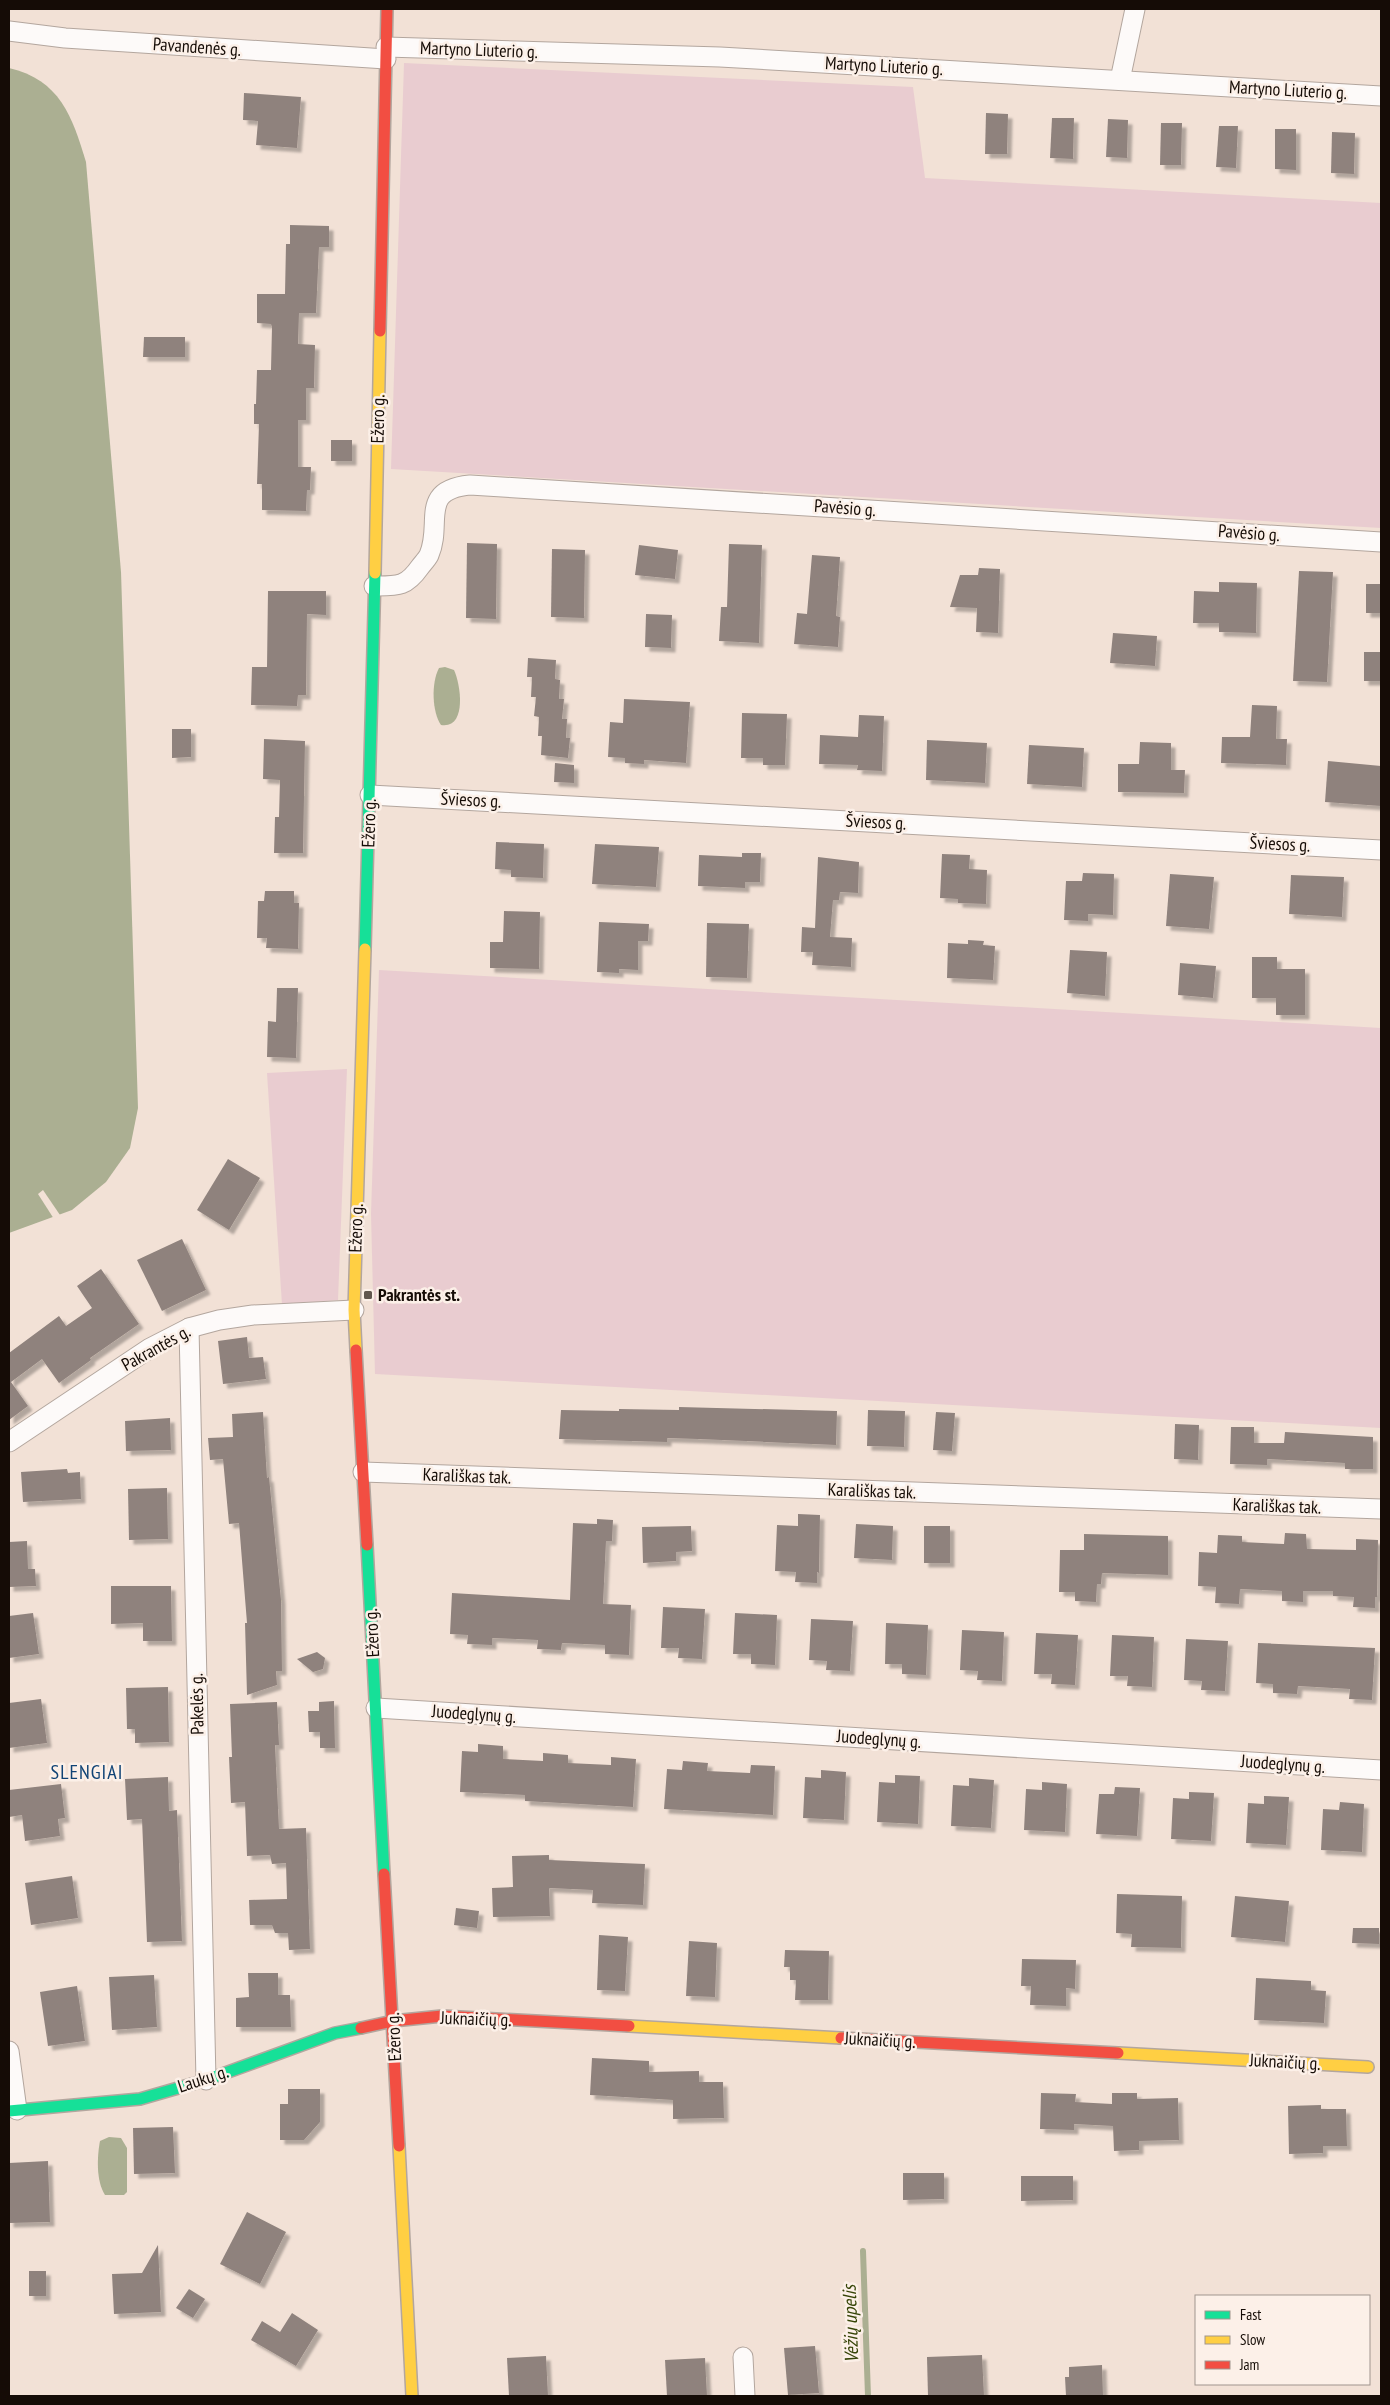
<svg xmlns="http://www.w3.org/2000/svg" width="1390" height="2405" font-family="'PT Sans Narrow',sans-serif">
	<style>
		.green { fill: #e9ccd0 }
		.water { fill: #abaf92 }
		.pier { fill: #f2e1d6 }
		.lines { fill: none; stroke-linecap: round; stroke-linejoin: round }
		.stream { stroke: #abaf92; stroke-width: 6 }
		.building { fill: #8f827d; filter: url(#shadow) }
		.street-casing { stroke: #b3a69e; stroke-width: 21 }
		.fast-casing { stroke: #b3a69e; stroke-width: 14 }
		.slow-casing { stroke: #b3a69e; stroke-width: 14 }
		.jam-casing { stroke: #b3a69e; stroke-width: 14 }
		.street { stroke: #fdfaf9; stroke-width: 19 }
		.fast { stroke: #16e098; stroke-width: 11 }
		.slow { stroke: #ffcf43; stroke-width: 11 }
		.jam { stroke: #f24e42; stroke-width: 11 }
		.poi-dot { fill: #62574f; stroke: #fcf0e8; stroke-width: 2 }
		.labels { text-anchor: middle; stroke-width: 5; stroke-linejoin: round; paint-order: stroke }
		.street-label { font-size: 18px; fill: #150c06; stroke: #fcf0e8 }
		.poi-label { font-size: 18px; font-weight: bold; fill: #150c06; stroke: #fcf0e8; text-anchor: start }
		.water-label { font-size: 19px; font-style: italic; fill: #374508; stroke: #fcf0e8 }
		.quarter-label { font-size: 20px; letter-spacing: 1px; fill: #104375; stroke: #fcf0e8 }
	</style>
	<defs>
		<filter id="shadow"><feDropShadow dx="4.5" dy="4.5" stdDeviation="1" flood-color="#0004"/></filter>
	</defs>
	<rect width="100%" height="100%" fill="#f2e1d6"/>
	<g class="green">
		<polygon points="404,63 913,87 925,178 1381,203 1381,528 391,469"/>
		<polygon points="379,970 1381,1028 1381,1428 375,1374 371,1214"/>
		<polygon points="347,1069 338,1300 282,1305 267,1073"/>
	</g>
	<g class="water">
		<path d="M9,68C60,80 72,116 86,162L121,572L138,1108L130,1148L106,1182L72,1210L9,1233Z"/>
		<path d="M445,667L454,670C461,685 467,729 441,725C432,712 431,683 439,668Z"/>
		<path d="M109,2137L121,2138L127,2148V2192L124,2195H105C96,2181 97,2157 100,2141Z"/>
	</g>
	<polygon class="pier" points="43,1190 60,1215 54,1219 38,1194"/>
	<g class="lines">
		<polyline class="stream" points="863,2251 868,2396"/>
	</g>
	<g class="building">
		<polygon points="244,93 301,97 297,148 256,145 258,121 243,120"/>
		<polygon points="986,113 1008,114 1007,154 985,154"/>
		<polygon points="1052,118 1074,118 1073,159 1050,158"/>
		<polygon points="1108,119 1128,120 1127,158 1106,157"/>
		<polygon points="1161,123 1182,123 1181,165 1160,165"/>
		<polygon points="1219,126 1238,126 1236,168 1216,167"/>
		<polygon points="1275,129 1296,129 1296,170 1275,169"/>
		<polygon points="1332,132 1355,133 1354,174 1331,173"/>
		<polygon points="290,225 329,226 329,247 319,247 316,313 299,313 298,344 315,345 314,388 306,388 306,420 298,420 298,467 311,467 310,490 307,490 306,511 262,510 262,484 257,484 259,424 254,424 254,404 256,404 257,370 271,370 272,327 271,324 257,323 257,294 285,294 286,244 290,244"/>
		<polygon points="144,337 185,337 185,357 143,357"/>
		<rect x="331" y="440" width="21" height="21"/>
		<polygon points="467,543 497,544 496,619 466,618"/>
		<polygon points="729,544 762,545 759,643 719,641 721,607 727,607"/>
		<polygon points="639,545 678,550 675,579 635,575"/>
		<polygon points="552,549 585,550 584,618 551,617"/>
		<polygon points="812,555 840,557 836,616 840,617 838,647 794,644 797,613 807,614"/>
		<polygon points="979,568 1000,569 998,633 976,632 977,608 950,607 960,575 978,575"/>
		<polygon points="1299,571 1333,572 1327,682 1293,681"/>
		<polygon points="1219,582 1257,583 1256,633 1219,632 1219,623 1193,623 1194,591 1219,592"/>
		<rect x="1366" y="584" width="15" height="29"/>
		<polygon points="268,591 326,591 326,615 307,614 306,695 298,695 297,706 251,705 252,667 267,667"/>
		<polygon points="646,614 672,615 671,648 645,647"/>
		<polygon points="1113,633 1157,636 1155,666 1110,663"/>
		<rect x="1364" y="652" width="17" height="29"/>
		<polygon points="528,658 556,660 555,679 560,680 559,699 564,699 562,719 567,719 566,738 570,738 568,758 541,755 542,736 538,736 539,717 534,716 536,697 531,697 532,677 527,677"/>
		<polygon points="624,699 690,702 686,763 644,760 644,764 625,763 625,758 608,757 610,722 623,723"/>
		<polygon points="1252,705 1277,706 1276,739 1287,739 1286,765 1221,763 1222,737 1250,737"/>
		<polygon points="742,713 787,714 785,765 763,765 763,758 741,758"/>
		<polygon points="859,715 884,716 882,771 857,770 858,765 819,764 820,735 858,737"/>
		<polygon points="172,729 191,729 191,757 172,758"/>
		<polygon points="264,739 305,741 303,853 274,853 275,817 279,817 280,780 263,779"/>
		<polygon points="927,740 987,743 985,783 926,780"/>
		<polygon points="1140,742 1171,743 1171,770 1185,770 1184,793 1118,792 1118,764 1139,764"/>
		<polygon points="1029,745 1084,748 1082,787 1027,784"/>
		<polygon points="1328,761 1381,766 1381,806 1325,802"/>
		<polygon points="555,763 574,765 574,783 554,782"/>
		<polygon points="496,842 544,844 543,878 511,877 511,870 495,869"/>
		<polygon points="595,844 659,847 656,887 592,884"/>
		<polygon points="742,853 761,853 760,882 745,882 745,888 698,886 699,855 742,857"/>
		<polygon points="942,854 970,855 969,869 987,870 986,904 958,903 958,899 940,898"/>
		<polygon points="818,857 859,862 858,893 840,892 839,900 833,900 830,937 852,938 851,967 812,965 813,952 801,952 802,927 815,928"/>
		<polygon points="1083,873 1114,874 1113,915 1088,914 1088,921 1064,920 1066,881 1082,881"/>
		<polygon points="1170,874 1214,877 1209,929 1166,926"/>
		<polygon points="1291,875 1344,877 1342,917 1289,914"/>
		<polygon points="265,891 294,891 294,903 299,903 298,949 266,948 267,938 257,938 258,901 264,901"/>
		<polygon points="504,911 540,912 539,969 490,968 490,942 503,942"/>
		<polygon points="599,922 649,924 648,941 638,941 638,970 619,969 619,973 597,972"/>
		<polygon points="707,923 749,924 747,978 706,977"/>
		<polygon points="968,940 984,941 983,945 995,946 993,980 947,978 948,943 968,944"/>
		<polygon points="1070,950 1107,952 1105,996 1067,993"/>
		<polygon points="1252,957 1277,957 1277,969 1305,969 1305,1015 1276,1015 1276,998 1252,998"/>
		<polygon points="1180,963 1216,966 1213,998 1178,995"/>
		<polygon points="277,988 298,988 296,1058 267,1057 268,1021 276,1022"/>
		<polygon points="228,1159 260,1178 229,1230 197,1210"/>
		<polygon points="182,1239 206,1290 162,1311 137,1260"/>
		<polygon points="101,1269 139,1324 90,1358 91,1360 59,1383 42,1359 11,1382 28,1406 9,1420 9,1353 59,1316 66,1326 92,1308 77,1286"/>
		<polygon points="247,1337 249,1358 263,1357 266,1379 223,1384 218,1341"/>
		<polygon points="679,1407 837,1411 836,1445 698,1439 667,1438 667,1442 559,1439 561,1410 619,1411 619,1409 679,1410"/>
		<polygon points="868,1410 905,1411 904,1447 867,1446"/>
		<polygon points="263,1412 267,1478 269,1477 281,1600 282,1671 276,1671 277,1685 247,1695 245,1623 247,1623 239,1523 229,1524 223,1459 210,1460 208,1438 233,1437 232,1414"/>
		<polygon points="936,1412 955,1413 952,1451 933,1450"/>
		<polygon points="170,1418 171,1450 126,1451 125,1421"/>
		<polygon points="1175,1424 1199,1425 1198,1460 1174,1459"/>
		<polygon points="1231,1427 1254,1427 1254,1443 1284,1443 1285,1432 1373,1437 1373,1469 1345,1469 1345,1463 1267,1459 1267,1465 1230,1464"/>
		<polygon points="67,1469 68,1473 80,1472 81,1499 23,1502 21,1472"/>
		<polygon points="167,1488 168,1539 129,1540 128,1489"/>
		<polygon points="798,1514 820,1515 819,1573 817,1572 817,1583 795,1582 796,1572 775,1571 777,1525 798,1526"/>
		<polygon points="597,1519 613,1520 612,1541 606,1541 603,1604 631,1605 629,1655 605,1654 605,1645 562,1643 561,1650 537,1649 538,1640 492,1638 492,1645 467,1644 468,1635 450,1634 452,1593 570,1600 573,1523 597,1524"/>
		<polygon points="856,1524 893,1526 892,1560 854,1558"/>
		<polygon points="691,1526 692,1551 676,1552 676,1561 643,1563 642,1527"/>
		<rect x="924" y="1526" width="26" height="37"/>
		<polygon points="1285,1533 1306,1534 1307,1549 1356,1550 1356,1539 1378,1540 1377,1597 1375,1597 1375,1608 1353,1607 1354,1597 1333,1596 1333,1591 1303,1591 1303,1602 1282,1601 1282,1591 1240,1589 1239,1604 1215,1603 1216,1587 1198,1586 1199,1552 1217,1553 1218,1535 1242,1536 1242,1542 1284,1544"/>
		<polygon points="1084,1534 1168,1536 1168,1575 1102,1573 1101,1584 1097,1584 1096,1602 1075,1601 1075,1592 1059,1592 1060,1550 1084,1550"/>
		<polygon points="27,1541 28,1569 35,1569 36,1586 9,1587 9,1542"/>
		<polygon points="111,1586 171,1586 172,1641 143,1641 143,1623 111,1624"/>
		<polygon points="663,1607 705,1609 702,1659 678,1658 679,1648 661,1648"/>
		<polygon points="33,1613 39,1654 9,1658 9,1616"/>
		<polygon points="735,1613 777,1615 775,1665 751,1664 751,1654 733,1654"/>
		<polygon points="811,1619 853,1621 850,1671 826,1670 827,1661 809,1660"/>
		<polygon points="886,1623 928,1625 926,1675 902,1674 902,1664 885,1664"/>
		<polygon points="962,1630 1004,1632 1002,1681 977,1680 978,1671 960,1670"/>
		<polygon points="1036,1633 1078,1635 1075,1685 1051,1684 1052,1674 1034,1674"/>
		<polygon points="1112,1635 1154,1637 1152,1687 1127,1686 1128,1676 1110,1676"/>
		<polygon points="1186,1639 1228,1641 1225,1691 1201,1690 1202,1681 1184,1680"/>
		<polygon points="1258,1643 1375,1648 1372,1700 1349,1699 1350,1689 1298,1686 1297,1694 1273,1693 1273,1684 1256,1683"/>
		<polygon points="317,1652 325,1658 323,1669 313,1672 297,1659"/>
		<polygon points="168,1687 169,1742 135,1743 135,1729 127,1729 126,1688"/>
		<polygon points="41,1699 47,1743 9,1748 9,1703"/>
		<polygon points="334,1701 335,1748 320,1748 320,1732 309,1732 308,1711 319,1711 319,1702"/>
		<polygon points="277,1702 279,1745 275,1745 279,1829 306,1828 310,1949 289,1950 288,1933 275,1933 272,1925 250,1925 249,1900 287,1899 286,1863 272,1864 270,1855 247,1856 245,1802 231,1803 229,1757 232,1757 230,1704"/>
		<polygon points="478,1744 503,1746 503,1759 543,1761 543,1753 568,1755 568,1763 611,1765 611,1757 636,1759 633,1807 525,1801 525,1795 460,1792 462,1751 478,1752"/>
		<polygon points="683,1761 708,1763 707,1771 750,1773 751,1765 775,1766 773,1815 664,1809 667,1769 682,1770"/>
		<polygon points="821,1770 846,1772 844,1820 803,1818 805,1777 821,1778"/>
		<polygon points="895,1775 920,1776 918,1824 877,1822 879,1782 895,1783"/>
		<polygon points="168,1777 169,1811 177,1810 182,1941 147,1942 142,1819 127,1820 125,1779"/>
		<polygon points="969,1778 994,1780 991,1828 951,1826 953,1785 969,1786"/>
		<polygon points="1042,1782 1067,1784 1065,1832 1024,1830 1026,1789 1042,1790"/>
		<polygon points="61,1784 65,1818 58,1819 60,1836 25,1841 22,1815 9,1817 9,1790"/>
		<polygon points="1115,1787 1140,1788 1137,1836 1096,1834 1099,1794 1114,1794"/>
		<polygon points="1189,1792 1214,1793 1211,1841 1171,1839 1173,1798 1189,1799"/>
		<polygon points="1264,1796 1289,1797 1286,1845 1246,1843 1248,1803 1264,1804"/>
		<polygon points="1340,1802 1364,1804 1362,1852 1321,1850 1323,1809 1339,1810"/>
		<polygon points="549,1855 549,1860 645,1864 643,1905 592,1903 593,1890 549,1888 550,1916 493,1917 492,1888 513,1887 512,1856"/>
		<polygon points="72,1876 78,1918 31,1925 25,1883"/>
		<polygon points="1117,1894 1182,1896 1181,1948 1131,1947 1132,1934 1116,1933"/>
		<polygon points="1235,1896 1289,1901 1285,1942 1231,1937"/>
		<polygon points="456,1908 479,1911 477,1928 454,1925"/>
		<polygon points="1353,1928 1379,1928 1379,1944 1352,1943"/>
		<polygon points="599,1935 628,1937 625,1991 597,1990"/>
		<polygon points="689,1941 717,1943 715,1997 686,1996"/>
		<polygon points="785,1950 829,1951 828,2000 795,2000 796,1980 790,1980 790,1967 784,1967"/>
		<polygon points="1022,1959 1076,1960 1075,1989 1066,1988 1066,2006 1030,2005 1031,1986 1021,1986"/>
		<polygon points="248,1973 278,1973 278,1995 290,1995 291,2027 236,2027 236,1998 249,1997"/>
		<polygon points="154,1975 157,2027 112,2030 109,1977"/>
		<polygon points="1256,1978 1311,1981 1311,1990 1326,1991 1324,2023 1254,2020"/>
		<polygon points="77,1986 85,2041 48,2046 40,1992"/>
		<polygon points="592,2058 649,2061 649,2072 699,2071 699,2082 723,2082 724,2118 673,2119 673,2100 590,2095"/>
		<polygon points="288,2089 320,2089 320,2122 304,2140 280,2140 280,2104 288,2104"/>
		<polygon points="1041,2093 1076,2094 1075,2102 1112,2104 1112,2093 1137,2093 1137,2099 1178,2098 1179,2140 1139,2141 1139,2150 1114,2151 1113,2126 1074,2124 1074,2130 1040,2129"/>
		<polygon points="1321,2105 1321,2109 1346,2109 1347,2146 1323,2146 1323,2153 1289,2154 1288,2106"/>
		<polygon points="173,2127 175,2173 134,2174 133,2128"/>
		<polygon points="48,2161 50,2222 9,2223 9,2163"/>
		<polygon points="903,2173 944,2173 944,2199 903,2200"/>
		<polygon points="1021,2176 1073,2176 1073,2200 1021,2201"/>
		<polygon points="247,2212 286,2232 260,2284 220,2264"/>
		<polygon points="158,2245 161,2312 114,2314 112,2274 142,2273"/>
		<rect x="29" y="2271" width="17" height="25"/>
		<polygon points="189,2289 205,2299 193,2318 176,2308"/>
		<polygon points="292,2313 318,2330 296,2366 251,2340 262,2321 280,2332"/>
		<polygon points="815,2346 819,2393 788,2395 784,2348"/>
		<polygon points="982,2355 984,2396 928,2396 927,2357"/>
		<polygon points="546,2356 548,2396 509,2396 507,2358"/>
		<polygon points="705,2358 707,2396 667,2396 665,2360"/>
		<polygon points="1102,2365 1103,2396 1066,2396 1065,2377 1069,2377 1069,2367"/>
	</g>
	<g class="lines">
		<g class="street-casing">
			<g id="street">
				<polyline points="9,31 65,38 386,59"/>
				<polyline points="386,47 720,57 1381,96"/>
				<polyline points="1120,80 1135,9"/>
				<path d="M374,586C398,586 406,587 420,567C423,563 427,559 429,555C443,523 418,490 470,485L1381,542"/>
				<polyline points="370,795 1381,850"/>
				<polyline points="189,1328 206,2080"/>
				<polyline points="9,1442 150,1348 189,1328 219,1320 253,1315 354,1310"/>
				<polyline points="363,1472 1381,1509"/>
				<polyline points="376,1708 1381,1770"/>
				<polyline points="9,2051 17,2110"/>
				<polyline points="743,2357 745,2396"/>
			</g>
		</g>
		<g class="fast-casing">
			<g id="fast">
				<polyline points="365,949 375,573"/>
				<polyline points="367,1545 384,1874"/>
				<polyline points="9,2111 140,2099 206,2080 335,2033 361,2028"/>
			</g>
		</g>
		<g class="slow-casing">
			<g id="slow">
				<polyline points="375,573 380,331"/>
				<polyline points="356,1350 354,1310 365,949"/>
				<polyline points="629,2026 841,2038"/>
				<polyline points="1118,2053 1368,2067"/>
				<polyline points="399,2146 412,2396"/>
			</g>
		</g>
		<g class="jam-casing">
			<g id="jam">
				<polyline points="380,331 387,9"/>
				<polyline points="356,1350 367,1545"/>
				<polyline points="384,1874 399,2146"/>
				<polyline points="361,2028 393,2021 442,2016 629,2026"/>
				<polyline points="841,2038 1118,2053"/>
			</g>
		</g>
		<use href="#street" class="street"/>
		<use href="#fast" class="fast"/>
		<use href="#slow" class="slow"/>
		<use href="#jam" class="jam"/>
	</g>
	<rect class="poi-dot" x="363" y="1290" width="10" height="10" rx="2.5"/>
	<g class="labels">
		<g class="street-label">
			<text transform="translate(197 47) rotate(4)" y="6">Pavandenės g.</text>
			<text transform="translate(479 50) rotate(2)" y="6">Martyno Liuterio g.</text>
			<text transform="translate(884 66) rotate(3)" y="6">Martyno Liuterio g.</text>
			<text transform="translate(1288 90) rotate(3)" y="6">Martyno Liuterio g.</text>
			<text transform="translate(378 419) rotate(-89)" y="6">Ežero g.</text>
			<text transform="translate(845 508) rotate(4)" y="6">Pavėsio g.</text>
			<text transform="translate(1249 533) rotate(4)" y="6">Pavėsio g.</text>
			<text transform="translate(471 800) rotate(3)" y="6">Šviesos g.</text>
			<text transform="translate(876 822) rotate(3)" y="6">Šviesos g.</text>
			<text transform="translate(369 823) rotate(-88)" y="6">Ežero g.</text>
			<text transform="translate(1280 844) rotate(3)" y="6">Šviesos g.</text>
			<text transform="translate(356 1228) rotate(-88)" y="6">Ežero g.</text>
			<text transform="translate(156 1348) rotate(-29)" y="6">Pakrantės g.</text>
			<text transform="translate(467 1476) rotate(2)" y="6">Karališkas tak.</text>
			<text transform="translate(872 1491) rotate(2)" y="6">Karališkas tak.</text>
			<text transform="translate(1277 1506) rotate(2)" y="6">Karališkas tak.</text>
			<text transform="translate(372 1633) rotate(-93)" y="6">Ežero g.</text>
			<text transform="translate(197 1704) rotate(-91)" y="6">Pakelės g.</text>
			<text transform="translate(474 1714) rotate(4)" y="6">Juodeglynų g.</text>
			<text transform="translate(879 1739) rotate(4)" y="6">Juodeglynų g.</text>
			<text transform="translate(1283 1764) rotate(4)" y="6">Juodeglynų g.</text>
			<text transform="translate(476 2019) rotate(2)" y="6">Juknaičių g.</text>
			<text transform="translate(394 2037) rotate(-93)" y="6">Ežero g.</text>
			<text transform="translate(880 2040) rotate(3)" y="6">Juknaičių g.</text>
			<text transform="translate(1285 2062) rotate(3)" y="6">Juknaičių g.</text>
			<text transform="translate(203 2079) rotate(-18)" y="6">Laukų g.</text>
		</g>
		<g class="poi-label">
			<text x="378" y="1301">Pakrantės st.</text>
		</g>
		<g class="water-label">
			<text transform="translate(850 2324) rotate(-92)" y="7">Vėžių upelis</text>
		</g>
		<g class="quarter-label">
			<text x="87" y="1779">SLENGIAI</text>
		</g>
	</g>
	<rect width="1390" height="2405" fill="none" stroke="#150c06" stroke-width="20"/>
	<rect x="1195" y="2295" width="175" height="90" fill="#fcf0e8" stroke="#a0958e"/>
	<rect x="1205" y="2311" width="25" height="8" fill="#16e098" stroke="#a0958e"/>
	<text x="1240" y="2320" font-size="15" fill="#150c06">Fast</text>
	<rect x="1205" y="2336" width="25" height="8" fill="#ffcf43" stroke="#a0958e"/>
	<text x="1240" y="2345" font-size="15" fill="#150c06">Slow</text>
	<rect x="1205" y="2361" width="25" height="8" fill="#f24e42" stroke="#a0958e"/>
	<text x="1240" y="2370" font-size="15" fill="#150c06">Jam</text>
</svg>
